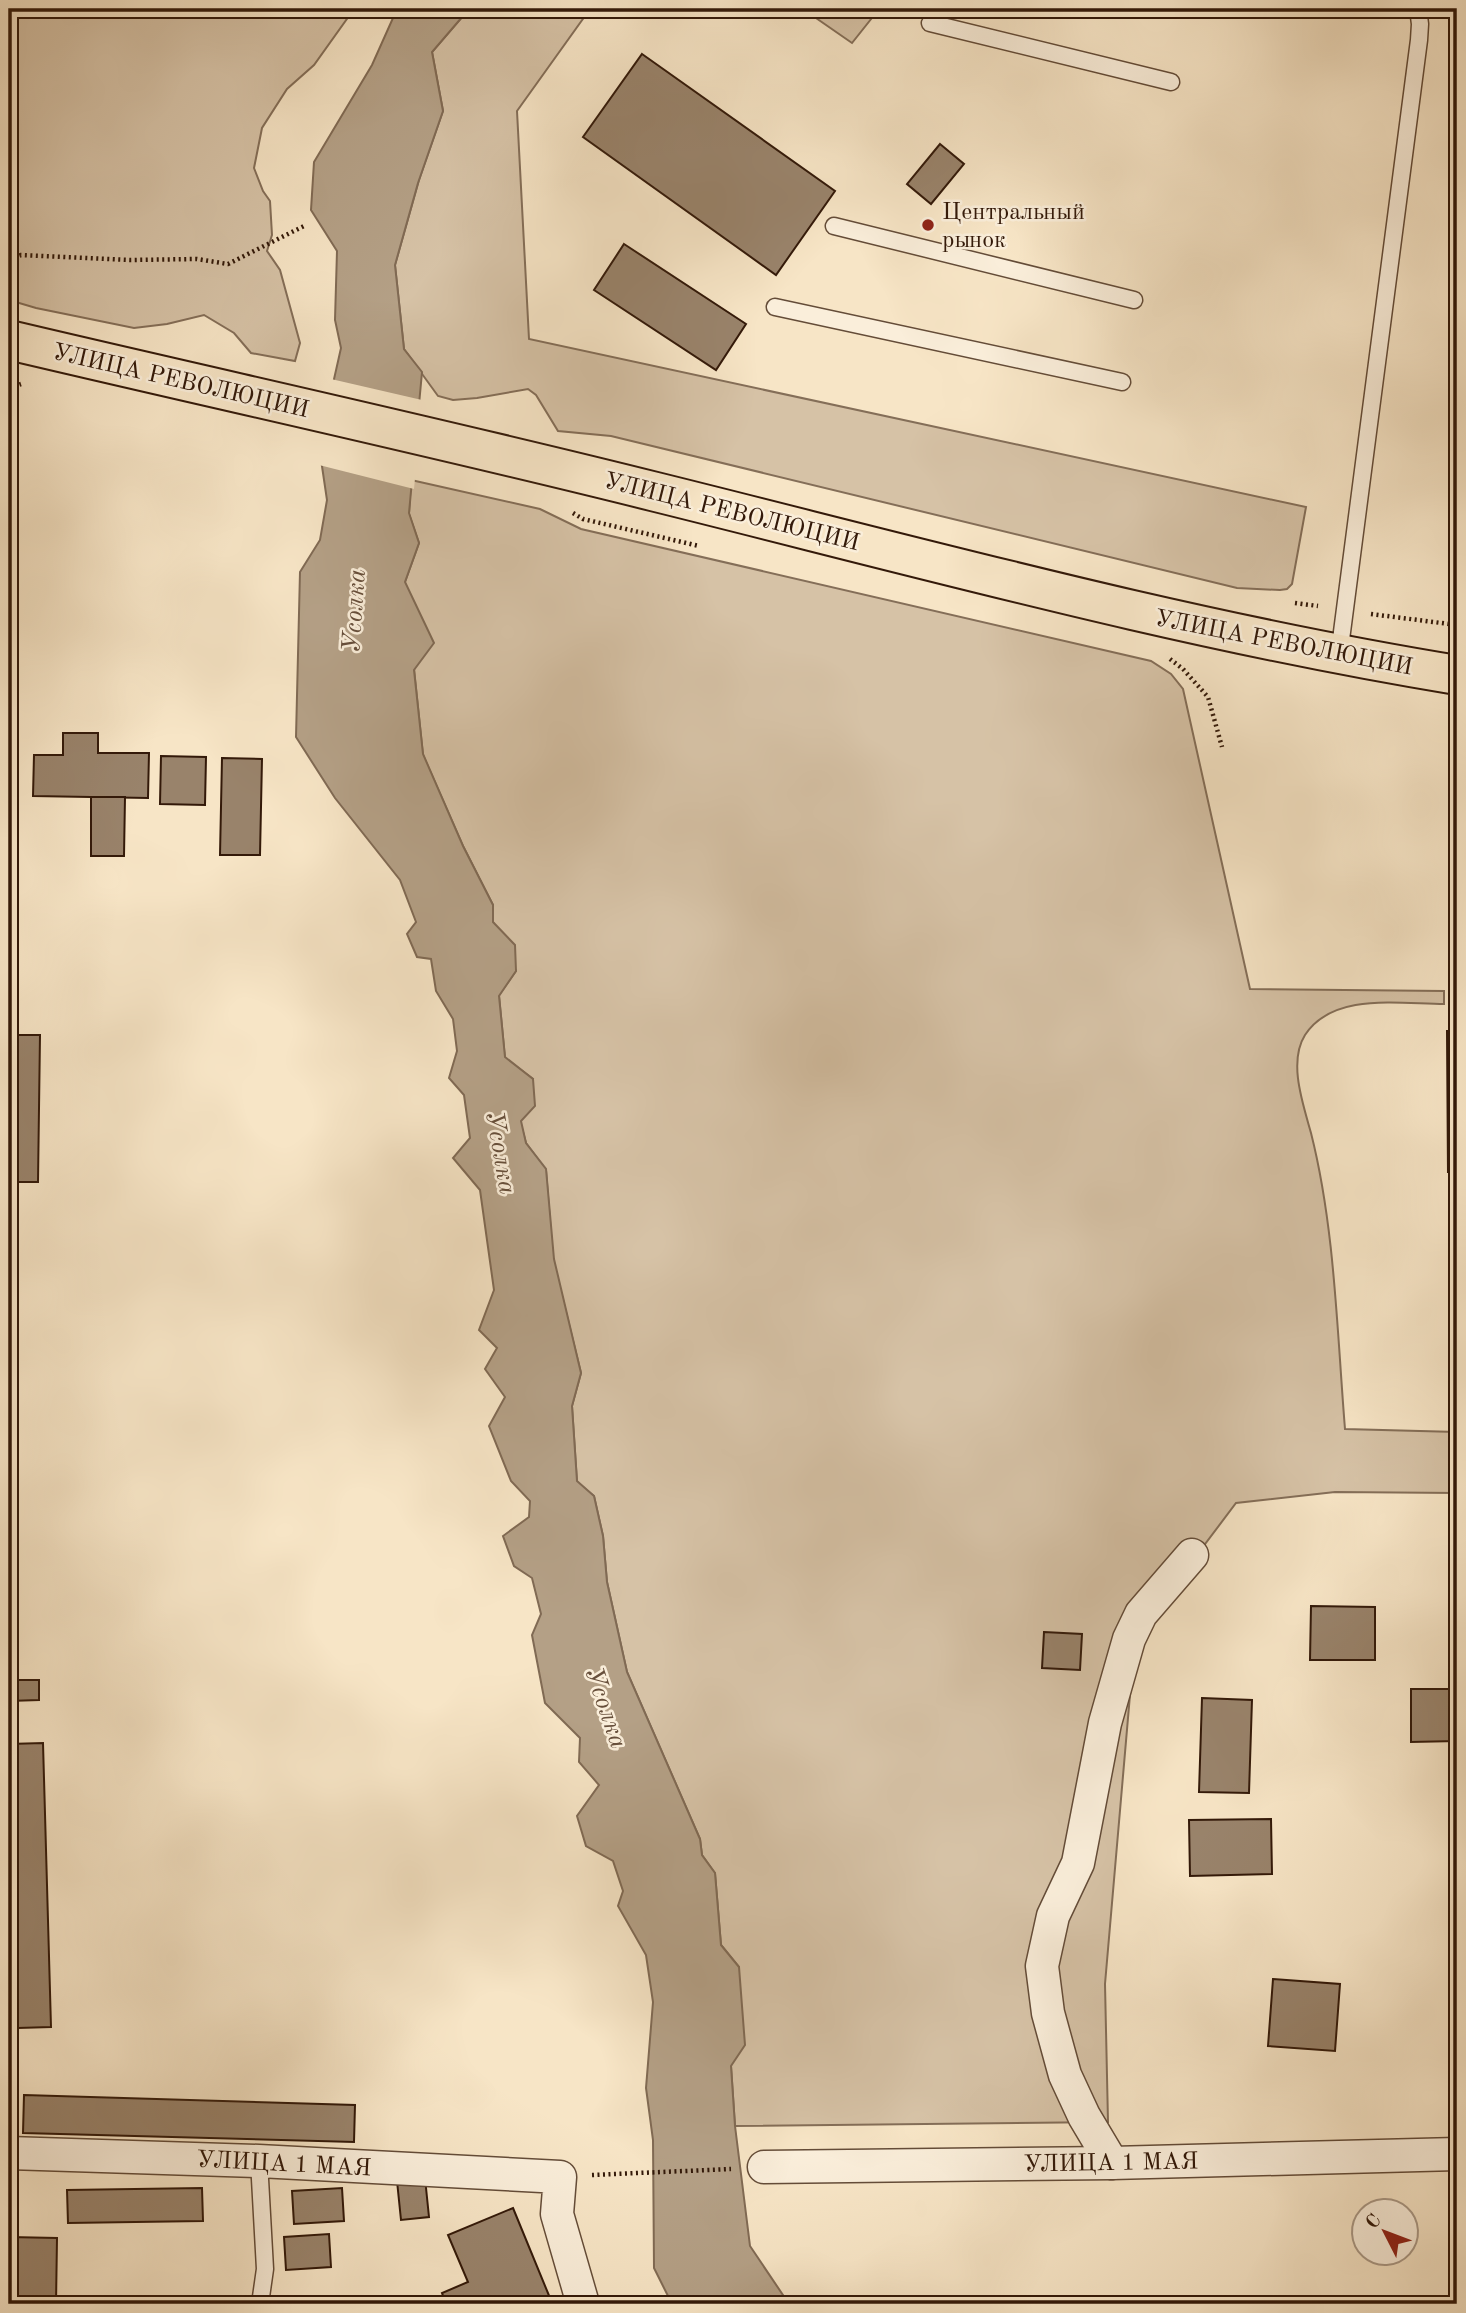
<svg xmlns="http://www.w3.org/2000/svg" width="1466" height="2313" font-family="'Old Standard TT',serif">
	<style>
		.green { fill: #d6c2a6; stroke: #846e58; stroke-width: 2 }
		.water { fill: #b4a086; stroke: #806a54; stroke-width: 2 }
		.pier { fill: #f7e5c6 }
		.building { fill: #99836b; stroke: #331909; stroke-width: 2 }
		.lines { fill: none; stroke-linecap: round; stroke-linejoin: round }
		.lane-casing { stroke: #644c38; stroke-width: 19 }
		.street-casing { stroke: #644c38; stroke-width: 35 }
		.primary-casing { stroke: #331909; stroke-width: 42 }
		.path { stroke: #331909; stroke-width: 4.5; stroke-dasharray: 2 3.5; stroke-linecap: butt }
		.lane { stroke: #faeeda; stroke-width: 16 }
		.street { stroke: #faeeda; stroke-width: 32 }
		.primary { stroke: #f7e5c6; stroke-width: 38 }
		.poi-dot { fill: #8f2418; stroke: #faeeda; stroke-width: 2.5 }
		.labels { text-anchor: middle; stroke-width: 5; stroke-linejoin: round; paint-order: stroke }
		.poi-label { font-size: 24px; fill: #331909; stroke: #faeeda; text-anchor: start }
		.street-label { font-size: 24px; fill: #331909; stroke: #faeeda }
		.water-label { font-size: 26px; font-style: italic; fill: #674f3b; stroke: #faeeda }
	</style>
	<rect width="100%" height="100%" fill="#f7e5c6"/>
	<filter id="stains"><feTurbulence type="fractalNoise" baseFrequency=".00286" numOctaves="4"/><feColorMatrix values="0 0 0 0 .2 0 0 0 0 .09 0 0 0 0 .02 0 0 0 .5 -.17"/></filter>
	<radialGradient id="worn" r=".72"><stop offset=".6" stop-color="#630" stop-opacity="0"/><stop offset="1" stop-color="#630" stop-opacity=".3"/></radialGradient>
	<g class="green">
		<polygon points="9,9 354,9 314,65 287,89 262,128 254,168 263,191 270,201 272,235 267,251 280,270 300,343 295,361 251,353 234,333 204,315 167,324 134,328 36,308 9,300"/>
		<polygon points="469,9 590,9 517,111 529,339 1306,507 1292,584 1287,589 1280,590 1237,588 611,436 558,431 536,395 528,389 477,398 453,400 438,396 404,349 395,265 419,180 443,111 432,52"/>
		<polygon points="803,9 879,9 852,43"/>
		<path d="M411,480L540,509L581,529L1151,661L1171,674L1183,689L1250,989L1444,991V1004C1400,1004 1333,992 1305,1035C1288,1062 1303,1104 1311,1133C1335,1228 1337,1332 1345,1429L1457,1432V1493L1335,1492L1236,1503L1135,1637L1105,1984L1108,2122L735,2126L731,2066L739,1967L721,1945L715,1873L702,1855L700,1839L627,1672L607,1582L603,1536L594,1496L577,1482L572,1406L581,1373L553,1259L546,1170L526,1143L520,1121L533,1079L505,1058L499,995L516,971L493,922V905L463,846L423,755L405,582L419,543L409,514Z"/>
	</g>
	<polygon class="water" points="397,9 469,9 432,52 443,111 418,183 395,265 404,349 422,372 409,513 419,543 405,582 434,643 414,670 423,754 463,846 493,905 493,922 515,945 516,971 499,996 505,1057 533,1079 535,1106 521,1121 526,1143 546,1169 554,1259 581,1373 572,1406 577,1481 594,1496 603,1536 607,1582 627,1672 700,1839 702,1855 715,1873 721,1945 739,1967 745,2045 731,2066 735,2126 750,2246 789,2304 672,2304 654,2268 653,2140 646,2088 653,2002 646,1955 618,1906 623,1891 613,1861 586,1846 577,1816 599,1785 579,1762 580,1738 545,1703 532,1635 541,1614 532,1578 514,1566 503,1536 529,1517 530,1501 511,1481 489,1426 505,1397 485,1369 497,1348 479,1330 494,1290 480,1190 453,1158 470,1138 464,1095 449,1078 457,1051 453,1019 436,991 431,959 417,957 407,934 416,922 400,880 335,798 296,737 300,572 320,540 327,500 319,446 341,348 335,320 337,251 311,210 314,162 372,65"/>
	<polygon class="pier" points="331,379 422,400 414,489 319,465 316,446"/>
	<g class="building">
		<polygon points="642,54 835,191 776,275 583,137"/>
		<polygon points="940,144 964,164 931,204 907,184"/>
		<polygon points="624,244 746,324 716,370 594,290"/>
		<polygon points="63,733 98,733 98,753 149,753 148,798 33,796 34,755 63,755"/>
		<polygon points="161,756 206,757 205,805 160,804"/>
		<polygon points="222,758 262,759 260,855 220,855"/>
		<polygon points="91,797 125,797 124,856 91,856"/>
		<polygon points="1447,1031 1457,1031 1457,1172 1448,1172"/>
		<polygon points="9,1035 40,1035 38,1182 9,1182"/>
		<polygon points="1311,1606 1375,1607 1375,1660 1310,1660"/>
		<polygon points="1044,1632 1082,1634 1080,1670 1042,1668"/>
		<polygon points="9,1680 39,1680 39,1700 9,1701"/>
		<polygon points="1411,1689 1457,1689 1457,1741 1411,1742"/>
		<polygon points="1202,1698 1252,1700 1249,1793 1199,1792"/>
		<polygon points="43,1743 51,2027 18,2028 9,1744"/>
		<polygon points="1271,1819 1272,1874 1190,1876 1189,1820"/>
		<polygon points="1273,1979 1340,1984 1335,2051 1268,2046"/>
		<polygon points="24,2095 355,2105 354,2142 23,2133"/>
		<polygon points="425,2178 429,2217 401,2220 397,2181"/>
		<polygon points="202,2188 203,2221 68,2223 67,2190"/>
		<polygon points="342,2188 344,2221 294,2224 292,2191"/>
		<polygon points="513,2208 550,2298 534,2304 446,2304 442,2293 468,2282 448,2235"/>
		<polygon points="329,2234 331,2267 286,2270 284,2237"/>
		<polygon points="9,2237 57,2238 56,2304 9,2304"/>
	</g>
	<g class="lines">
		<g class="lane-casing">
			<g id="lane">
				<polyline points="930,23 1171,82"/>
				<polyline points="834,226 1134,300"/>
				<polyline points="775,307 1122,382"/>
				<polyline points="1339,655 1419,40 1420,24 1418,9"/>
				<polyline points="259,2161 265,2269 260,2304"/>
			</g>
		</g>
		<g class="street-casing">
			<g id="street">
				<polyline points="9,2153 259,2161 560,2177 557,2214 583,2304"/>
				<polyline points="1112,2163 1084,2116 1065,2075 1048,2013 1042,1966 1053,1916 1078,1863 1105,1723 1129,1639 1141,1614 1192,1555"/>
				<polyline points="764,2167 1112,2163 1457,2154"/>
			</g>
		</g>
		<g class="primary-casing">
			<path id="primary" d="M9,340C225,391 441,438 656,492C922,558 1187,631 1457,675"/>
		</g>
		<g class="path">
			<polyline points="9,259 21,255 131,260 197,259 228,264 304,226"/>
			<polyline points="9,388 21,384"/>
			<polyline points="573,513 583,519 699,546"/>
			<polyline points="1295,603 1318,606"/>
			<polyline points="1371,614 1457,625"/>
			<polyline points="1170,659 1183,669 1208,697 1222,747"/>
			<polyline points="592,2175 731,2169"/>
		</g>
		<use href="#lane" class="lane"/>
		<use href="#street" class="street"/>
		<use href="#primary" class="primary"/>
	</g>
	<circle class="poi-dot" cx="928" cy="225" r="7"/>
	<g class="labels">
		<g class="poi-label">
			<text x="942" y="219">Центральный<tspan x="942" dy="28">рынок</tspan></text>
		</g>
		<g class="street-label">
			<text transform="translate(181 380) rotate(13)" y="8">УЛИЦА РЕВОЛЮЦИИ</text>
			<text transform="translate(732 511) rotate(14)" y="8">УЛИЦА РЕВОЛЮЦИИ</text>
			<text transform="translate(1284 642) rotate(11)" y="8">УЛИЦА РЕВОЛЮЦИИ</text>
			<text transform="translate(1111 2162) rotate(-1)" y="8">УЛИЦА 1 МАЯ</text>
			<text transform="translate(284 2163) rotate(3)" y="8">УЛИЦА 1 МАЯ</text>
		</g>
		<g class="water-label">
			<text transform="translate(353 611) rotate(-86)" y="9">Усолка</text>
			<text transform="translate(502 1152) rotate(80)" y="9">Усолка</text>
			<text transform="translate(607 1707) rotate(71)" y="9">Усолка</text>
		</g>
	</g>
	<rect width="1466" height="2313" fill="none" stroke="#f7e5c6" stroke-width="35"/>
	<rect x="10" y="10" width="1445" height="2292" fill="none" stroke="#331909" stroke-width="3.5"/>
	<rect x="18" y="18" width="1431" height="2278" fill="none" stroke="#331909" stroke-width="2"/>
	<g transform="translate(1385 2232) rotate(312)"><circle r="33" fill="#faeeda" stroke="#aa9986" stroke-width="2"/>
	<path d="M0-5L12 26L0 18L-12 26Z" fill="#8f2418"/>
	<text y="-10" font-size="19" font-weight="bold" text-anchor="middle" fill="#331909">С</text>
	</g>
	<rect width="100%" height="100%" filter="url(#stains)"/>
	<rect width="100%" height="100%" fill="url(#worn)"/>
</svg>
